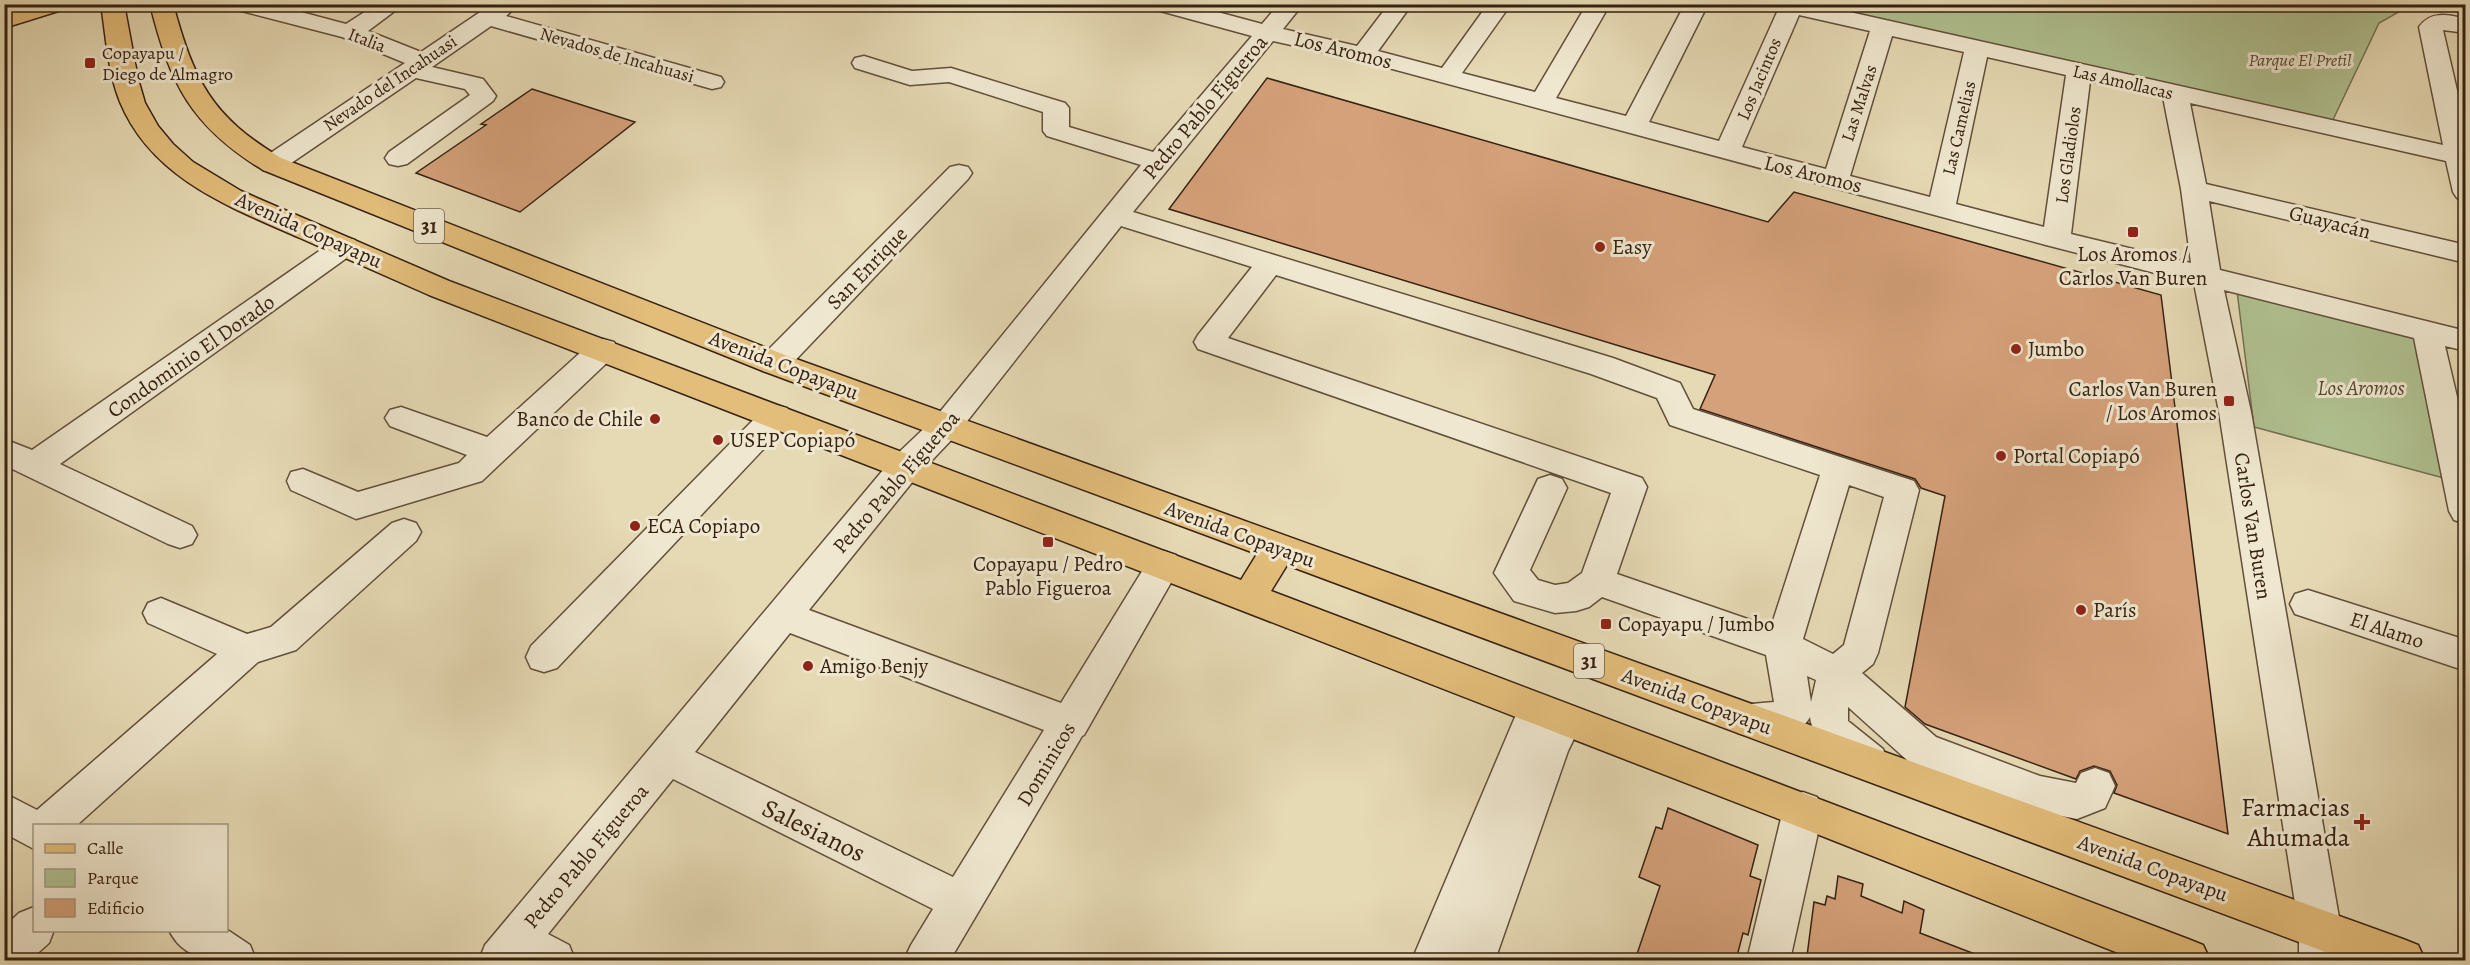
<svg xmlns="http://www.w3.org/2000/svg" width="2470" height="965" font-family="Alegreya,serif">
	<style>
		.green { fill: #b0c191; stroke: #737152; stroke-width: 1.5 }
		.building { fill: #d5a17a; stroke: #362112; stroke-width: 1.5 }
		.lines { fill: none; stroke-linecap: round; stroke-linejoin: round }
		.minor-casing { stroke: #624f3b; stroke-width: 3 }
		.major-casing { stroke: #362112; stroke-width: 3 }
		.highway-casing { stroke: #362112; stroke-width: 3 }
		.minor { fill: #efe7cf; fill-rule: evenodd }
		.major { fill: #e3bd7a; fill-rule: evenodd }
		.highway { fill: #e3bd7a; fill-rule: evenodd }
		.poi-dot { fill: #8f2418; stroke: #efe7cf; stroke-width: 2 }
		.labels { text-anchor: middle; stroke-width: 6; stroke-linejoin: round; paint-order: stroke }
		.far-street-label { font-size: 18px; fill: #362112; stroke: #efe7cf }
		.far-poi-label { font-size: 18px; fill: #362112; stroke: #efe7cf; text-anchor: start }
		.far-park-label { font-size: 18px; font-style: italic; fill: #544932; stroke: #efe7cf }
		.shield { fill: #efe7cf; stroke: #6e5c4b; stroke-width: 1.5 }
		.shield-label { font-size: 20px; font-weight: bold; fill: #362112 }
		.street-label { font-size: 21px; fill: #362112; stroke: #efe7cf }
		.poi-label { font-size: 21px; fill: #362112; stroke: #efe7cf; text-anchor: start }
		.park-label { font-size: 21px; font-style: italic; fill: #544932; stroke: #efe7cf }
		.near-poi-label { font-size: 26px; fill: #362112; stroke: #efe7cf; text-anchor: end }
		.near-street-label { font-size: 26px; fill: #362112; stroke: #efe7cf }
	</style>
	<rect width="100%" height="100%" fill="#e6dab5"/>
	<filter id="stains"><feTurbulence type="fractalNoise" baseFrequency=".00333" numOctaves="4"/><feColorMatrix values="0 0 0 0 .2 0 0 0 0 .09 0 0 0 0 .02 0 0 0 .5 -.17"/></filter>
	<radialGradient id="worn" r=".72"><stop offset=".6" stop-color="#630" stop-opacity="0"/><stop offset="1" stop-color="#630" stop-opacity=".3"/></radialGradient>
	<g class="green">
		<polygon points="1800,5 2411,5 2379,23 2331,124"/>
		<polygon points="2237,291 2423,335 2451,480 2254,427"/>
	</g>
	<g class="building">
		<polygon points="1267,78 1768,222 1794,192 2161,295 2228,834 2114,793 2117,785 2110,771 2094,766 2080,771 2076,779 1925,724 1905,707 1945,496 1921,488 1915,479 1700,409 1715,375 1169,209"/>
		<polygon points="532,89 635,122 520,212 416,173 486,125 481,124"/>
		<polygon points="1668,808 1758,845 1750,876 1761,880 1748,935 1743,933 1736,960 1635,960 1660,886 1639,877 1656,827 1662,829"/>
		<polygon points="1838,876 1863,884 1861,896 1902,913 1904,901 1924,910 1920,933 1988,959 1988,960 1818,960 1807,956 1814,902 1825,905 1827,896 1835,899"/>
	</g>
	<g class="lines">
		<g class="minor-casing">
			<g id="minor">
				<polygon points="231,4 271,4 346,24 377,4 404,4 368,31 421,52 492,4 519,4 506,16 721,77 724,82 721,87 712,89 491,26 432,67 483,79 496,96 493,101 407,164 398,166 389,164 385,158 389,152 470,95 465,89 416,78 281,170 272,172 263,170 259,164 263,158 405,63 342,37 234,9"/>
				<path d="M1150,4H1188L1262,24L1279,4H1303L1283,29L1357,46L1389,4H1412L1378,51L1442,68L1488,4H1511L1462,73L1535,92L1587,4H1610L1556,98L1626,116L1685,4H1708L1649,122L1719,141L1778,10L1773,9L1770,4H1814L2443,145L2419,27C2431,10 2449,15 2466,19V33L2443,30L2466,129V200L2457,198L2453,192L2446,161L2190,103L2206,184L2466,245V263L2209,201L2220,270L2466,331V351L2445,346L2466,435V524L2454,520L2449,511L2414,338L2224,290L2251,412L2341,929L2342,960H2299V929L2219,412L2194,283L2046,245L1359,60L1273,41L1133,212L1613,358L1680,383L1693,409L1914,481L1919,490L1878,653L1873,664L1862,673L1936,737L2040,776L2076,783L2081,773L2095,768L2109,773L2115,786L2105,808L2077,819L2040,812L1908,761L1848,707V721L1883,749L1888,761L1883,773L1869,778C1842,768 1814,747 1810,717C1799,739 1757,740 1738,733L1732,721L1738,709L1751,704L1774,702L1766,655L1602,597L1589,607L1576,611L1555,613L1514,601L1494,573L1538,479L1550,475L1562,479L1567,488L1530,570L1538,580L1555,585L1568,583L1582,573L1611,493L1198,349L1194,342L1198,335L1252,267L1121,226L957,434L918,475L809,610L1061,703L1152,555L1164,551L1176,555L1181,565L1084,735L1082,736L950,960H904L911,945L933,909L673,779L548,934L569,945L575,960H479L485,945L894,457L935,418L1141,165L1047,136L1043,131V112L949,82L910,85L855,68L852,63L855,58L864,56L912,71L951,68L1065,103L1069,108V127L1153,152L1252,36L1153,9ZM1799,15L1870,31L1826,169L1742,147ZM1892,36L1964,52L1930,197L1850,176ZM1987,57L2066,75L2044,227L1956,204ZM2090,81L2163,97L2181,189L2191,263L2071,234ZM1276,275L1591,374L1657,398L1670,425L1820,475L1771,627L1617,574L1647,487L1642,478L1228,338ZM1849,485L1884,497L1844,645L1833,654L1803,639ZM790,633L1044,730L953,877L695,752ZM1807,676L1816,680L1811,702Z"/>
				<polygon points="959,165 968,167 972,173 968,179 785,371 774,374 763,371 759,363 763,355 950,167"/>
				<polygon points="345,237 355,240 359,246 355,252 60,464 192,526 197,535 192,544 180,548 168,544 4,465 4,439 32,450 335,240"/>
				<polygon points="603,339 614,342 618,349 614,356 482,481 356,519 291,490 287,481 291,472 303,469 358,492 459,463 467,455 390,426 385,418 390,410 401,407 487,437 592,342"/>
				<polygon points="776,405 787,408 792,416 787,424 557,668 544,672 531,668 526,657 531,646 765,408"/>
				<polygon points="404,519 416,523 421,532 416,541 296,650 258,662 76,826 34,826 34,849 4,833 4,793 37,810 217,654 148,623 143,613 148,603 161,598 247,634 271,627 392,523"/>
				<polygon points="2308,590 2466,640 2466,671 2295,614 2290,604 2295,594"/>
				<polygon points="1537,694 1550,698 1554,707 1564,703 1577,708 1583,720 1568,751 1495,960 1412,960 1518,710 1524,698"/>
				<polygon points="1803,792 1817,797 1823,810 1790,960 1747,960 1783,810 1789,797"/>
				<polygon points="34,907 34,930 54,930 49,943 30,960 4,960 4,927 19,913"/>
				<path d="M226,929L250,945L256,960C220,960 186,965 169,930Z"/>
			</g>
		</g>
		<g class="major-casing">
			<polygon id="major" points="32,4 68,4 65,9 4,28 4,13"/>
		</g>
		<g class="highway-casing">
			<path id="highway" d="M101,4H124L138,79L145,103L158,126L173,144L193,162L241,191L449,281L1241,580L1257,554L763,371L263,170C191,126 170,84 150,4H173C194,81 211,116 281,158L785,355L2403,939L2418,945L2425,960H2347L1287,565L1271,591L2188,939L2203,945L2210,960H2136L1789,823L429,295C386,276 343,257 300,238C230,207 152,179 120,102C108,72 106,37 101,4Z"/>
		</g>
		<use href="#minor" class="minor"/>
		<use href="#major" class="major"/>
		<use href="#highway" class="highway"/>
	</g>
	<g class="poi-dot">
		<rect x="84" y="57" width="12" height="12" rx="3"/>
		<rect x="2127" y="226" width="12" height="12" rx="3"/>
		<circle cx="1600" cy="247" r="6"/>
		<circle cx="2016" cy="349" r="6"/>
		<rect x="2223" y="395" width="12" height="12" rx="3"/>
		<circle cx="655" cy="419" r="6"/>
		<circle cx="718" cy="440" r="6"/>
		<circle cx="2001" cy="456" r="6"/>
		<circle cx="635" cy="526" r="6"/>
		<rect x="1042" y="536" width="12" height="12" rx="3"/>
		<circle cx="2081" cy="610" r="6"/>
		<rect x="1600" y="618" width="12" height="12" rx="3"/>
		<circle cx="808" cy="666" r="6"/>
		<path d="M2359 813h6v6h6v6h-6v6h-6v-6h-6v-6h6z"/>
	</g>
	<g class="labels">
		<g class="far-street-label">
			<text transform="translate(367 40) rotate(21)" y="6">Italia</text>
			<text transform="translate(617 55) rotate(16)" y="6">Nevados de Incahuasi</text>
			<text transform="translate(1759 79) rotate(-67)" y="6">Los Jacintos</text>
			<text transform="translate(2123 82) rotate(13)" y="6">Las Amollacas</text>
			<text transform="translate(390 83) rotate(-34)" y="6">Nevado del Incahuasi</text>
			<text transform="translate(1859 103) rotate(-72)" y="6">Las Malvas</text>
			<text transform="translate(1959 128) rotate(-77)" y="6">Las Camelias</text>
			<text transform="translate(2068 155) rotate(-82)" y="6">Los Gladiolos</text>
		</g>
		<g class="far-poi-label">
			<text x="102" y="59">Copayapu /<tspan x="102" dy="21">Diego de Almagro</tspan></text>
		</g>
		<g class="far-park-label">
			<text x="2300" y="66">Parque El Pretil</text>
		</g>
		<g class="shield">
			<rect x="414" y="209" width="30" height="34" rx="4.5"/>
			<rect x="1574" y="644" width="30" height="34" rx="4.5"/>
		</g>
		<g class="shield-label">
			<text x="429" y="233">31</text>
			<text x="1589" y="668">31</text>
		</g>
		<g class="street-label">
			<text transform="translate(1343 50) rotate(14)" y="7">Los Aromos</text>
			<text transform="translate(1205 107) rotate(-50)" y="7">Pedro Pablo Figueroa</text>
			<text transform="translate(1813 174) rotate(14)" y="7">Los Aromos</text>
			<text transform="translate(2330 222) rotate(14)" y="7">Guayacán</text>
			<text transform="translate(309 230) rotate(24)" y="7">Avenida Copayapu</text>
			<text transform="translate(867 268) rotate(-46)" y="7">San Enrique</text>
			<text transform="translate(191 356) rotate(-35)" y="7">Condominio El Dorado</text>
			<text transform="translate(784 365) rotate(21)" y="7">Avenida Copayapu</text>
			<text transform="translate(896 482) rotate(-49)" y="7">Pedro Pablo Figueroa</text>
			<text transform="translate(2253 526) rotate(81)" y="7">Carlos Van Buren</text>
			<text transform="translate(1240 534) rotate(20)" y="7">Avenida Copayapu</text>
			<text transform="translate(2387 630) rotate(18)" y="7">El Alamo</text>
			<text transform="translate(1697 701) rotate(20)" y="7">Avenida Copayapu</text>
			<text transform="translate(1046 764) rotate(-59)" y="7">Dominicos</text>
			<text transform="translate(586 856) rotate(-50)" y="7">Pedro Pablo Figueroa</text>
			<text transform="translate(2153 868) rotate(20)" y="7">Avenida Copayapu</text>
		</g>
		<g class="poi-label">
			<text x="1612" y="254">Easy</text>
			<text x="2133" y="261" text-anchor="middle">Los Aromos /<tspan x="2133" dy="24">Carlos Van Buren</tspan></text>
			<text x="2028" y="356">Jumbo</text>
			<text x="2217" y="396" text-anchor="end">Carlos Van Buren<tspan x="2217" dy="24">/ Los Aromos</tspan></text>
			<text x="643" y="426" text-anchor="end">Banco de Chile</text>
			<text x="730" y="447">USEP Copiapó</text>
			<text x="2013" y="463">Portal Copiapó</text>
			<text x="647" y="533">ECA Copiapo</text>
			<text x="1048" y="571" text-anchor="middle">Copayapu / Pedro<tspan x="1048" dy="24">Pablo Figueroa</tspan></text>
			<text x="2093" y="617">París</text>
			<text x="1618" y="631">Copayapu / Jumbo</text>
			<text x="820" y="673">Amigo Benjy</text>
		</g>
		<g class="park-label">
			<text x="2361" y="395">Los Aromos</text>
		</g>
		<g class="near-poi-label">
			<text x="2350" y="816">Farmacias<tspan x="2350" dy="30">Ahumada</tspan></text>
		</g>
		<g class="near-street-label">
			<text transform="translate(814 830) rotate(26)" y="9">Salesianos</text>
		</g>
	</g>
	<rect width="2470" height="965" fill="none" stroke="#e6dab5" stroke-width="24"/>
	<rect x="6" y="6" width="2458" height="953" fill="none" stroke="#362112" stroke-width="3"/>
	<rect x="12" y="12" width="2446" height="941" fill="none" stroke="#362112" stroke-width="1.5"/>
	<rect x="33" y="824" width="195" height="108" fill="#efe7cf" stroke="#a59883" stroke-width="1.5"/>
	<rect x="45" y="844" width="30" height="9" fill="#e3bd7a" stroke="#a59883" stroke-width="1.5"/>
	<text x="87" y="854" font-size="18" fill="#362112">Calle</text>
	<rect x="45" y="869" width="30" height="18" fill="#b0c191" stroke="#a59883" stroke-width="1.5"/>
	<text x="87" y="884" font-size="18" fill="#362112">Parque</text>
	<rect x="45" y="899" width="30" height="18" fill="#d5a17a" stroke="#a59883" stroke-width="1.5"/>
	<text x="87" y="914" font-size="18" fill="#362112">Edificio</text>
	<rect width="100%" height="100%" filter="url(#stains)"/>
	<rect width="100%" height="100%" fill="url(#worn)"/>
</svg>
